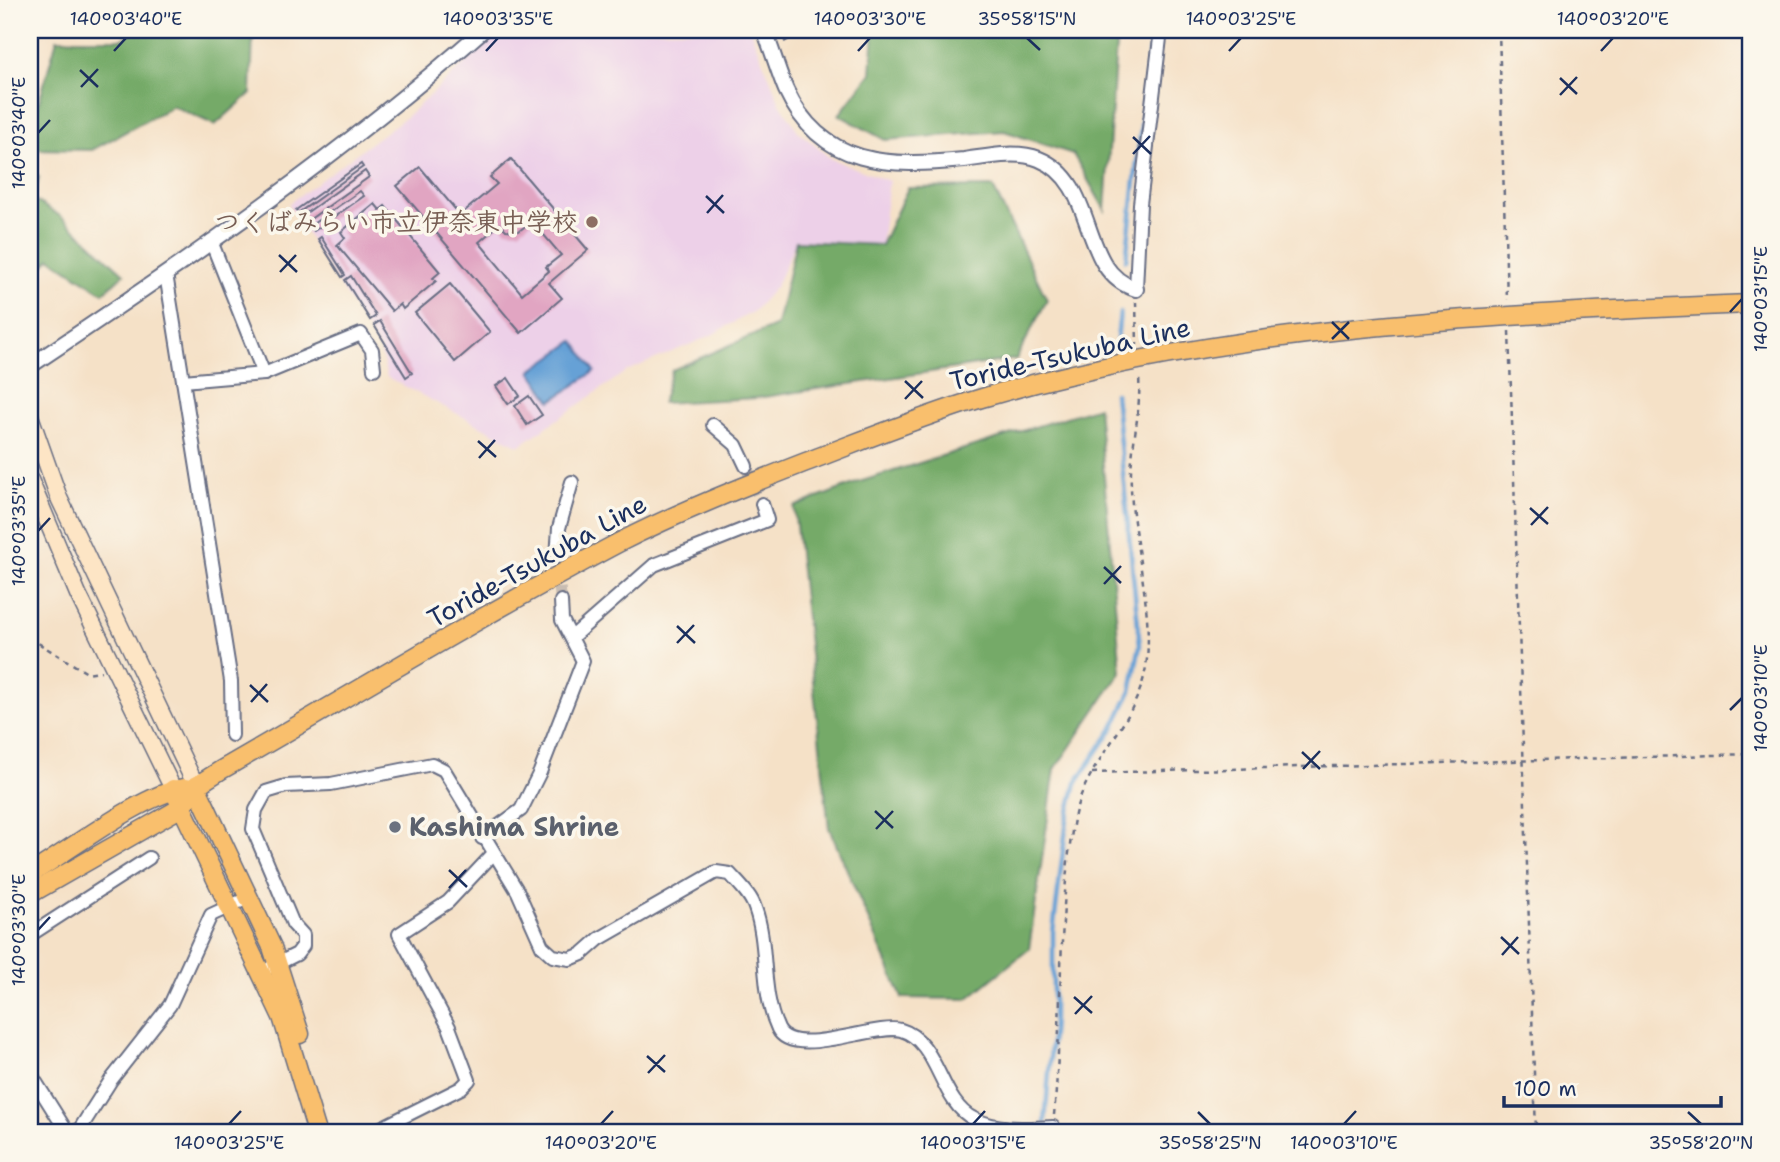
<svg xmlns="http://www.w3.org/2000/svg" width="1780" height="1162" font-family="'Shantell Sans','Klee One',sans-serif">
	<style>
		.built { fill: #edd0e8 }
		.forest { fill: #74aa67; stroke: #486c62; stroke-width: 2 }
		.water { fill: #66a1d6; stroke: #40689a; stroke-width: 2 }
		.lines { fill: none; stroke-linecap: round; stroke-linejoin: round }
		.stream { stroke: #66a1d6; stroke-width: 4.5 }
		.building { fill: #e1a5c2; fill-rule: evenodd }
		.minor-tunnel { stroke: #c9bdb2; stroke-width: 12; stroke-dasharray: 12 6; stroke-linecap: butt }
		.minor-casing { stroke: #676d83; stroke-width: 16 }
		.tertiary-casing { stroke: #676d83; stroke-width: 18 }
		.secondary-casing { stroke: #676d83; stroke-width: 19 }
		.primary-casing { stroke: #676d83; stroke-width: 21 }
		.path { stroke: #676d83; stroke-width: 2.5; stroke-dasharray: 5 5; stroke-linecap: butt }
		.minor { stroke: #fff; stroke-width: 12 }
		.tertiary { stroke: #fff; stroke-width: 14 }
		.secondary { stroke: #fde5c5; stroke-width: 16 }
		.primary { stroke: #f9bf6d; stroke-width: 18 }
		.ticks { fill: none; stroke: #1b2f5e; stroke-width: 2.5 }
		.education-dot { fill: #8d6e63; stroke: #fbf7ec; stroke-width: 2.5 }
		.worship-dot { fill: #6b7280; stroke: #fbf7ec; stroke-width: 2.5 }
		.labels { text-anchor: middle; stroke-width: 7; stroke-linejoin: round; paint-order: stroke }
		.education-label { font-size: 26px; font-weight: bold; fill: #785e54; stroke: #fbf7ec; text-anchor: end }
		.street-label { font-size: 26px; fill: #1b2f5e; stroke: #fbf7ec }
		.worship-label { font-size: 26px; font-weight: bold; fill: #5b616d; stroke: #fbf7ec; text-anchor: start }
		.neatline { fill: none; stroke: #1b2f5e; stroke-width: 2.5 }
		.ticks-label { font-size: 18px; text-anchor: middle; fill: #1b2f5e }
	</style>
	<rect width="100%" height="100%" fill="#fbf7ec"/>
	<filter id="ink" filterUnits="userSpaceOnUse"><feTurbulence type="fractalNoise" baseFrequency=".0143" numOctaves="2"/><feDisplacementMap in="SourceGraphic" scale="14" xChannelSelector="R" yChannelSelector="G"/><feConvolveMatrix kernelMatrix="1 2 1 2 8 2 1 2 1" color-interpolation-filters="sRGB"/></filter>
	<filter id="wash" filterUnits="userSpaceOnUse"><feTurbulence type="fractalNoise" baseFrequency=".00686" numOctaves="4" result="noise"/><feDisplacementMap in="SourceGraphic" scale="28" xChannelSelector="R" yChannelSelector="G"/><feGaussianBlur stdDeviation="1.57" result="paint"/><feColorMatrix in="noise" values="0 0 0 0 0 0 0 0 0 0 0 0 0 0 0 0 0 1.4 0 .05"/><feComposite in="paint" operator="in"/></filter>
	<g filter="url(#wash)">
		<rect width="100%" height="100%" fill="#f5e1c7"/>
		<polygon class="built" points="502,30 750,30 780,103 798,131 831,159 889,181 881,245 796,241 776,286 754,311 710,336 627,371 519,446 387,377 380,349 288,204 406,117"/>
		<g class="forest">
			<polygon points="135,30 253,30 251,93 215,125 173,106 92,150 30,149 30,133 57,39 123,39"/>
			<polygon points="874,30 1117,30 1105,210 1073,154 1004,131 885,140 839,115 871,73"/>
			<polygon points="30,173 39,177 34,200 62,217 124,274 103,293 50,258 30,281"/>
			<polygon points="993,187 1047,300 1016,359 757,398 662,403 672,370 777,325 796,241 881,245 908,188"/>
			<polygon points="1098,407 1121,672 1055,769 1029,949 967,999 902,998 829,828 794,507 859,482"/>
		</g>
		<polygon class="water" points="574,341 595,371 551,401 531,371"/>
		<g class="lines">
			<g class="stream">
				<polyline points="1126,260 1152,30"/>
				<polyline points="1117,339 1120,313"/>
				<polyline points="1045,1122 1053,1022 1053,932 1067,819 1076,783 1112,730 1131,691 1140,645 1115,393"/>
			</g>
		</g>
		<g id="blocks">
			<g class="building">
				<path d="M511,159L588,250L549,283L562,298L521,333L397,186L420,167L460,215L497,184L490,177ZM532,221L561,255L546,267L549,271L522,294L479,242L500,224L506,230L519,231Z"/>
				<polygon points="361,164 363,167 298,213 296,210"/>
				<polygon points="365,171 369,177 306,222 302,216"/>
				<polygon points="360,191 364,196 314,231 310,226"/>
				<polygon points="375,204 380,210 385,206 440,272 433,278 436,281 403,309 400,304 392,311 337,245 345,238 341,232"/>
				<polygon points="321,237 345,275 342,277 318,239"/>
				<polygon points="351,276 376,316 370,320 345,280"/>
				<polygon points="450,284 490,332 455,362 415,313"/>
				<polygon points="380,321 412,373 406,377 374,325"/>
				<polygon points="508,378 520,396 508,404 496,386"/>
				<polygon points="529,396 542,415 527,425 515,406"/>
			</g>
		</g>
	</g>
	<g filter="url(#ink)">
		<use href="#blocks" fill-opacity="0" stroke="#676d83" stroke-width="2"/>
		<g class="lines">
			<g class="minor-tunnel">
				<polyline points="746,466 762,504"/>
				<polyline points="558,570 561,601"/>
			</g>
			<g class="minor-casing">
				<g id="minor">
					<polyline points="211,241 264,374"/>
					<polyline points="166,274 231,681 232,735"/>
					<polyline points="1136,289 1140,204 1161,30"/>
					<polyline points="183,381 264,374 361,334 372,350 374,369"/>
					<polyline points="713,425 736,445 746,466"/>
					<polyline points="557,557 559,528 572,482"/>
					<polyline points="572,637 654,565 767,520 762,504"/>
					<polyline points="482,838 521,810 540,772 583,661 562,620 561,601"/>
					<polyline points="30,935 149,858"/>
					<path d="M271,967L297,954L303,946V935L293,924L253,829L256,810L266,792L286,786L331,784L432,764L444,770L518,892L542,946L553,956L570,959L582,954L599,939L716,872L730,874C739,884 751,895 755,908C769,946 760,991 778,1029C793,1060 875,1023 901,1030C939,1041 939,1102 974,1119C999,1131 1026,1128 1053,1127"/>
					<polyline points="30,1073 67,1132"/>
					<polyline points="78,1132 111,1080 170,1005 211,915 250,897"/>
					<polyline points="373,1132 461,1088 469,1080 449,1027 399,934 448,902 494,853"/>
				</g>
			</g>
			<g class="tertiary-casing">
				<g id="tertiary">
					<path d="M764,30C772,49 778,71 786,90C822,168 891,167 964,160C987,157 1016,150 1039,159C1099,183 1078,272 1136,289"/>
					<path d="M30,366C186,262 342,154 483,30"/>
				</g>
			</g>
			<g class="secondary-casing">
				<g id="secondary">
					<polyline points="30,416 59,498 196,786"/>
					<polyline points="30,480 78,594 173,789"/>
				</g>
			</g>
			<g class="primary-casing">
				<g id="primary">
					<polyline points="196,786 272,947 300,1034"/>
					<polyline points="173,789 282,1017 317,1132"/>
					<path d="M30,874C67,852 146,792 185,788"/>
					<path d="M30,894L182,807L196,786L221,770C353,694 484,614 618,543C679,512 742,487 806,462C864,440 922,416 982,398C1227,325 1496,315 1750,304"/>
				</g>
			</g>
			<g class="path">
				<polyline points="1499,30 1507,300"/>
				<polyline points="784,42 805,30"/>
				<polyline points="1136,302 1137,345"/>
				<polyline points="1509,331 1536,1132"/>
				<polyline points="30,638 87,673 101,671"/>
				<polyline points="1092,773 1750,754"/>
				<path d="M1054,1115C1063,1016 1057,917 1074,819C1083,769 1125,734 1141,687C1162,627 1128,536 1131,471C1133,438 1141,408 1139,376"/>
			</g>
			<use href="#minor" class="minor"/>
			<use href="#tertiary" class="tertiary"/>
			<use href="#secondary" class="secondary"/>
			<use href="#primary" class="primary"/>
		</g>
	</g>
	<path class="ticks" d="M1027,38L1040,50M114,51L126,38M486,51L498,38M858,51L870,38M1229,51L1241,38M1601,51L1613,38M80,70L98,87M1560,78L1577,94M81,87L98,69M1560,95L1577,77M38,133L50,120M1133,137L1151,154M1133,154L1150,136M706,196L724,213M707,213L723,195M279,255L297,272M280,272L296,255M1730,312L1742,299M1332,322L1349,339M1332,339L1349,322M905,381L923,398M905,399L922,381M478,441L496,457M479,458L495,440M1530,508L1548,524M1531,525L1548,507M38,531L50,518M1104,567L1121,583M1104,584L1121,566M677,626L695,643M677,643L694,625M250,685L268,702M251,702L267,684M1730,710L1742,698M1302,752L1320,769M1303,769L1320,751M875,811L893,828M876,829L893,811M449,870L467,887M449,888L466,870M38,930L50,917M1501,937L1519,954M1502,955L1518,937M1074,997L1092,1013M1075,1014L1092,996M647,1056L665,1072M648,1073L665,1055M1198,1112L1210,1124M1688,1112L1701,1124M229,1124L241,1111M601,1124L613,1111M973,1124L985,1111M1344,1124L1356,1111"/>
	<circle class="education-dot" cx="592" cy="222" r="7"/>
	<circle class="worship-dot" cx="395" cy="827" r="7"/>
	<g class="labels">
		<g class="education-label">
			<text x="578" y="231">つくばみらい市立伊奈東中学校</text>
		</g>
		<g class="street-label">
			<text transform="translate(1070 354) rotate(-13)" y="9">Toride-Tsukuba Line</text>
			<text transform="translate(537 561) rotate(-29)" y="9">Toride-Tsukuba Line</text>
		</g>
		<g class="worship-label">
			<text x="409" y="836">Kashima Shrine</text>
		</g>
	</g>
	<rect width="1780" height="1162" fill="none" stroke="#fbf7ec" stroke-width="77"/>
	<path d="M1504 1096v10h217v-10" fill="none" stroke="#1b2f5e" stroke-width="3.5"/>
	<text x="1514" y="1096" font-size="21" fill="#1b2f5e" stroke="#fbf7ec" stroke-width="5" paint-order="stroke">100 m</text>
	<rect x="38" y="38" width="1704" height="1086" class="neatline"/>
	<g class="ticks-label">
		<text x="126" y="25">140°03'40"E</text>
		<text x="498" y="25">140°03'35"E</text>
		<text x="870" y="25">140°03'30"E</text>
		<text x="1027" y="25">35°58'15"N</text>
		<text x="1241" y="25">140°03'25"E</text>
		<text x="1613" y="25">140°03'20"E</text>
		<text transform="translate(19 133) rotate(-90)" y="6">140°03'40"E</text>
		<text transform="translate(1761 299) rotate(-90)" y="6">140°03'15"E</text>
		<text transform="translate(19 531) rotate(-90)" y="6">140°03'35"E</text>
		<text transform="translate(1761 698) rotate(-90)" y="6">140°03'10"E</text>
		<text transform="translate(19 930) rotate(-90)" y="6">140°03'30"E</text>
		<text x="229" y="1149">140°03'25"E</text>
		<text x="601" y="1149">140°03'20"E</text>
		<text x="973" y="1149">140°03'15"E</text>
		<text x="1210" y="1149">35°58'25"N</text>
		<text x="1344" y="1149">140°03'10"E</text>
		<text x="1701" y="1149">35°58'20"N</text>
	</g>
</svg>
